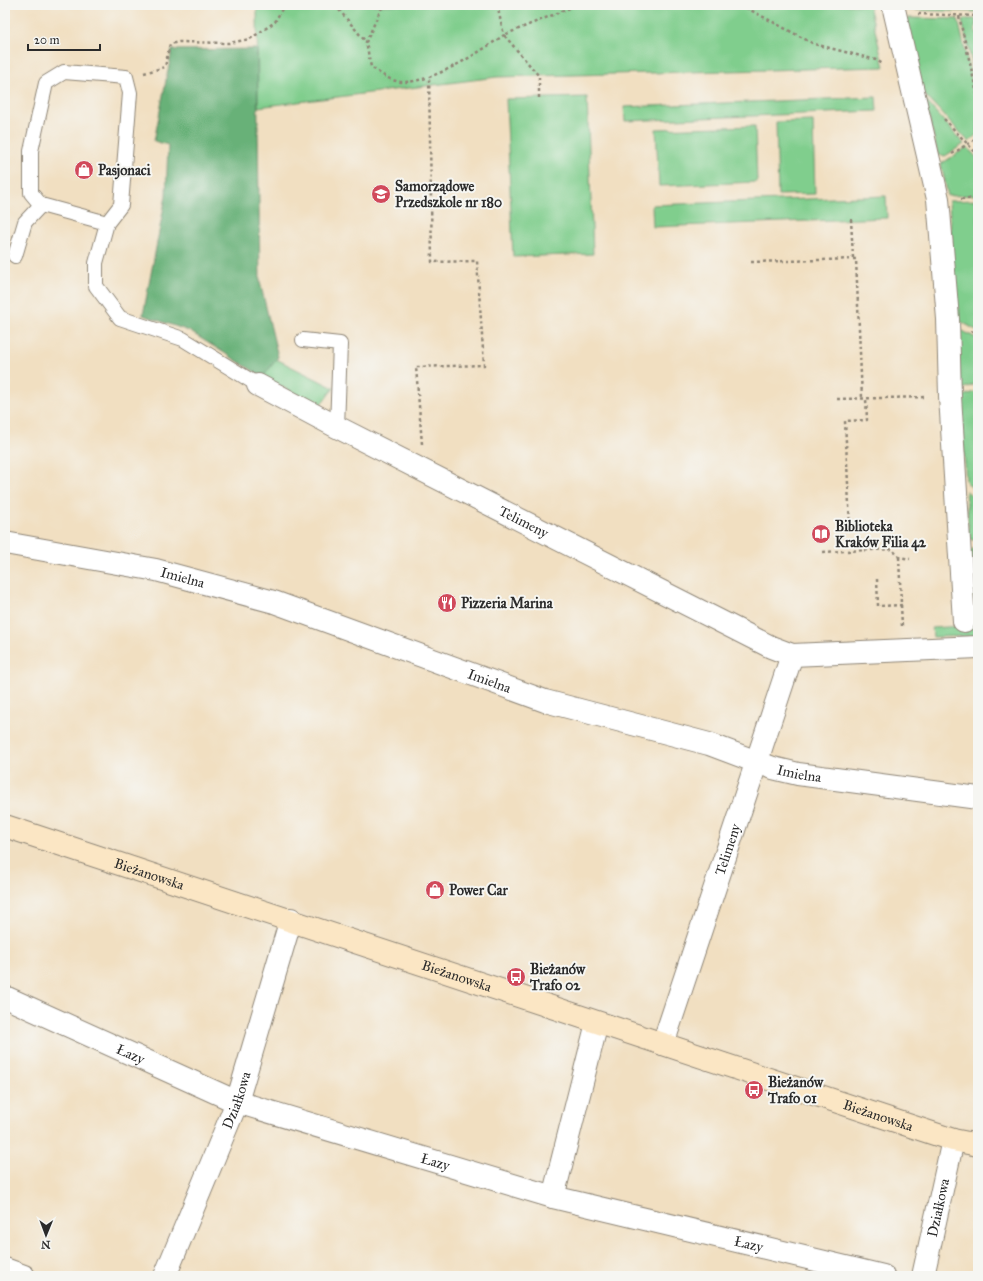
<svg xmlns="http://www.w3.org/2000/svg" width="983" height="1281" font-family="'IM FELL Great Primer',serif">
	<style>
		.green { fill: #80ce8d; stroke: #567c5c }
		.forest { fill: #68b178; stroke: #4a6e52 }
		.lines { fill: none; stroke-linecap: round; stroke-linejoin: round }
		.lane-casing { stroke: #8e8576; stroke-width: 16 }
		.street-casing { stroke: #8e8576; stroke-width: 24 }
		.secondary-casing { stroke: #8e8576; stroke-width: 24 }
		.path { stroke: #8e8576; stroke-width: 2.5; stroke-dasharray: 3 3; stroke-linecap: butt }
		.lane { stroke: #fff; stroke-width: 14 }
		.street { stroke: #fff; stroke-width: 22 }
		.secondary { stroke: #fbe6c4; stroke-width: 22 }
		.labels { text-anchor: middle; stroke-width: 4; stroke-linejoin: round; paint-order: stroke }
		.poi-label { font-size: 14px; font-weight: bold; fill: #2b2b2b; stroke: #f6f6f2; text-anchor: start }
		.street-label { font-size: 14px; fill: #2b2b2b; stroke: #f6f6f2 }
	</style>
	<rect width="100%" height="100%" fill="#f6f6f2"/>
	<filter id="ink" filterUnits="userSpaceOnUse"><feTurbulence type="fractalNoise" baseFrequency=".025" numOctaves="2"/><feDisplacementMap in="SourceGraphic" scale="8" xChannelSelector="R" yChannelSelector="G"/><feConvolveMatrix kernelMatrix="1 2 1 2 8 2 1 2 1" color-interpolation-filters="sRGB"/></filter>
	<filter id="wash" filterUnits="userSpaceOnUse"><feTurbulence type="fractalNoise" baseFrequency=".012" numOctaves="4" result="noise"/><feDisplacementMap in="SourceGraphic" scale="16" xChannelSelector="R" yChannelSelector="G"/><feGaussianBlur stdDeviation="0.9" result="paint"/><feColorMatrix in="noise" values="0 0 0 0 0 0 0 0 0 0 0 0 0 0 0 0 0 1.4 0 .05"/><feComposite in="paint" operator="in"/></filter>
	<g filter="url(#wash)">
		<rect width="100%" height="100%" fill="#f1dfc1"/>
		<g class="green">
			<polygon points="257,5 869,5 884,67 497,77 258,107"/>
			<polygon points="903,5 978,5 978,12 909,10 904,9"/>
			<polygon points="908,18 958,19 978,108 978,133 969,142 922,92 906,21"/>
			<polygon points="964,19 976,19 975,32 978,33 978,89 962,21"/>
			<polygon points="587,97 593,254 513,257 506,99"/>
			<polygon points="876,97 877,111 625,121 624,107"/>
			<polygon points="925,100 964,144 945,156 938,155"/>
			<polygon points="813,121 815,194 778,195 776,122"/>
			<polygon points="755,126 757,182 659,186 656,129"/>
			<polygon points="967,147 978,159 978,195 948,196 941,164"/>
			<polygon points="886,196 887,218 653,227 652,205"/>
			<polygon points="978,200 978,331 956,319 949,201"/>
			<polygon points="957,328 978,339 978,383 960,390"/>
			<polygon points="276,359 334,388 319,406 263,377"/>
			<polygon points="978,391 978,495 966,481 960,397"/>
			<polygon points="966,490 978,502 978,540 972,540 969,538"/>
			<polygon points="978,548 978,615 973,611 969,552 973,549"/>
			<polygon points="978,625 978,636 933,637 932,628"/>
		</g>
		<polygon class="forest" points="257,49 260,282 278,357 263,377 189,331 143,315 166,196 168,145 154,141 172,50"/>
	</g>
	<g filter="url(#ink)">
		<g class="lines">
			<g class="lane-casing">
				<g id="lane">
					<polyline points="107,223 41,205 31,193 31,151 46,83 64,72 126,77 130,93 121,205 107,223 96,263 96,286 120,318 183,339 258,385"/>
					<polyline points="15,256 25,222 41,205"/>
					<polyline points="303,340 340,344 337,427"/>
				</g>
			</g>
			<g class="street-casing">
				<g id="street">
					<polyline points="893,5 938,199 948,319 950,396 964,621"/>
					<path id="s1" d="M258,385L337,427L771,647L792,655L978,647"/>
					<path id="s2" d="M5,543L156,570L274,602L545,701L709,744L773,768L798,774L978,798"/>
					<path id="s3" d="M5,997L237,1102L553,1197L883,1276"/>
					<path id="s4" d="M663,1044L792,655"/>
					<polyline points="553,1197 597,1023"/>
					<polyline points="5,1269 24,1276"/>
					<path id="s5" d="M165,1276L237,1102L291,919"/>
					<path id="s6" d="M923,1276L953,1140"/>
				</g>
			</g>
			<g class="secondary-casing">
				<g id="secondary">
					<path id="s7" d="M5,826L953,1140L978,1145"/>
				</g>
			</g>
			<g class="path">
				<polyline points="335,5 366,42"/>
				<path d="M388,5L381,9L366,42L371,67C381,74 391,82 404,82C434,82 480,52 504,35L497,5"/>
				<polyline points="741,5 814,44 876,60 883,64"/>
				<polyline points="918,14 978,16"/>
				<polyline points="959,16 978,98"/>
				<polyline points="144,73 165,67 170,44 179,42 229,43 250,39 275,22 284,5"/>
				<polyline points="539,98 539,76 504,35 577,5"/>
				<polyline points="944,119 978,155"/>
				<polyline points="952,154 976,139 978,136"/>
				<polyline points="961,199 978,198"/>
				<polyline points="851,219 853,258"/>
				<polyline points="751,262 856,259 862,398"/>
				<polyline points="971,331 978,334"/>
				<polyline points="837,399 927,397"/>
				<polyline points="422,444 416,367 484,365 477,261 432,262 429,77"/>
				<polyline points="850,526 845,421 867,420 866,398"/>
				<polyline points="823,552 892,549 899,557 910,559"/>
				<polyline points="899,557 902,627"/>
				<polyline points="877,579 878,606 902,605"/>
			</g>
			<use href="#lane" class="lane"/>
			<use href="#street" class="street"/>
			<use href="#secondary" class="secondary"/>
		</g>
	</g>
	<defs>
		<g id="shop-disc" transform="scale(1)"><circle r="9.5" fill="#d1495b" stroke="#f6f6f2"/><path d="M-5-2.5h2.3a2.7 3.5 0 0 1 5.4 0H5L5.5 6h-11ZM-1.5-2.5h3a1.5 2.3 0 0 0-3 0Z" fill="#fff"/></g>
		<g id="school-disc" transform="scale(1)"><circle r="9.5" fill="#d1495b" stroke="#f6f6f2"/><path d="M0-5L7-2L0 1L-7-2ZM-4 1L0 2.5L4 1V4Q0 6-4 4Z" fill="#fff"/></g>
		<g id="library-disc" transform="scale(1)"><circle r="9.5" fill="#d1495b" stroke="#f6f6f2"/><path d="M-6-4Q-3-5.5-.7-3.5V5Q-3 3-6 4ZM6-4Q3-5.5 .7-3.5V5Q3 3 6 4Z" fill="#fff"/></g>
		<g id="restaurant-disc" transform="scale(1)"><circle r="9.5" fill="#d1495b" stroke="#f6f6f2"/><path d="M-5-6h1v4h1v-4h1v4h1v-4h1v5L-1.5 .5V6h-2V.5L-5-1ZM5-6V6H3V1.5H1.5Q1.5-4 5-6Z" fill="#fff"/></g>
		<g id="bus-disc" transform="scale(1)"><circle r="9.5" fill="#d1495b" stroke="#f6f6f2"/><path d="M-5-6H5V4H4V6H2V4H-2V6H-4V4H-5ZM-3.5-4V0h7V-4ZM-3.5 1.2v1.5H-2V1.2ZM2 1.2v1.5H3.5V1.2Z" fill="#fff"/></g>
	</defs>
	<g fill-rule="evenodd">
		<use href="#shop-disc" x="84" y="170"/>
		<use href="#school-disc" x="381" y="194"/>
		<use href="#library-disc" x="821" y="534"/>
		<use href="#restaurant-disc" x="447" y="603"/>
		<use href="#shop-disc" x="435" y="890"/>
		<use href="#bus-disc" x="516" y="977"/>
		<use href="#bus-disc" x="754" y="1090"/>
	</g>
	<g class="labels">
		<g class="poi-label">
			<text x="98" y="175">Pasjonaci</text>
			<text x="395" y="191">Samorządowe<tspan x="395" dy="16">Przedszkole nr 180</tspan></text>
			<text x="835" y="531">Biblioteka<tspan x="835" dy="16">Kraków Filia 42</tspan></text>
			<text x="461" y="608">Pizzeria Marina</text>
			<text x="449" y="895">Power Car</text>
			<text x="530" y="974">Bieżanów<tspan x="530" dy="16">Trafo 02</tspan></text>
			<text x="768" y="1087">Bieżanów<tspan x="768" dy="16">Trafo 01</tspan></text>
		</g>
		<g class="street-label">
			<text dy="5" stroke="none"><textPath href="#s1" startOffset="299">Telimeny</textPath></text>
			<text dy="5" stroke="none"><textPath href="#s2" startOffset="181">Imielna</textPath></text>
			<text dy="5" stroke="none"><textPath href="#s2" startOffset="505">Imielna</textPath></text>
			<text dy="5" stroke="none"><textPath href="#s2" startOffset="829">Imielna</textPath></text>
			<text dy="5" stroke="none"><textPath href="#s4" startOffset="205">Telimeny</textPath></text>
			<text dy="5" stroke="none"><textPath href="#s7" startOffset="152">Bieżanowska</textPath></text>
			<text dy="5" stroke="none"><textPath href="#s7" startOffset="476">Bieżanowska</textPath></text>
			<text dy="5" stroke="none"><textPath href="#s3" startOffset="138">Łazy</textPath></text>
			<text dy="5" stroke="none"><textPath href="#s5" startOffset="190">Działkowa</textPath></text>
			<text dy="5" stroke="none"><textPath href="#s7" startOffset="920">Bieżanowska</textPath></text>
			<text dy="5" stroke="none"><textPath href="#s3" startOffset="462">Łazy</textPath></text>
			<text dy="5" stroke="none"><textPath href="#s6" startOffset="70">Działkowa</textPath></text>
			<text dy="5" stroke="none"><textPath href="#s3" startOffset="786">Łazy</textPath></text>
		</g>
	</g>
	<rect width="983" height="1281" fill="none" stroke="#f6f6f2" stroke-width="20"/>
	<g transform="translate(46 1235) rotate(181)" stroke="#f6f6f2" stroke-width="3" paint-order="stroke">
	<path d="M0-3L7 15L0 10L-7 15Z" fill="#2b2b2b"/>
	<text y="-6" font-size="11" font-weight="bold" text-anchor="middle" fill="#2b2b2b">N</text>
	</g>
	<path d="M28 44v6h72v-6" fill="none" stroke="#2b2b2b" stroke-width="2"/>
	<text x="34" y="44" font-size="12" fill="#2b2b2b" stroke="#f6f6f2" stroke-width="3" paint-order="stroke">20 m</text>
</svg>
